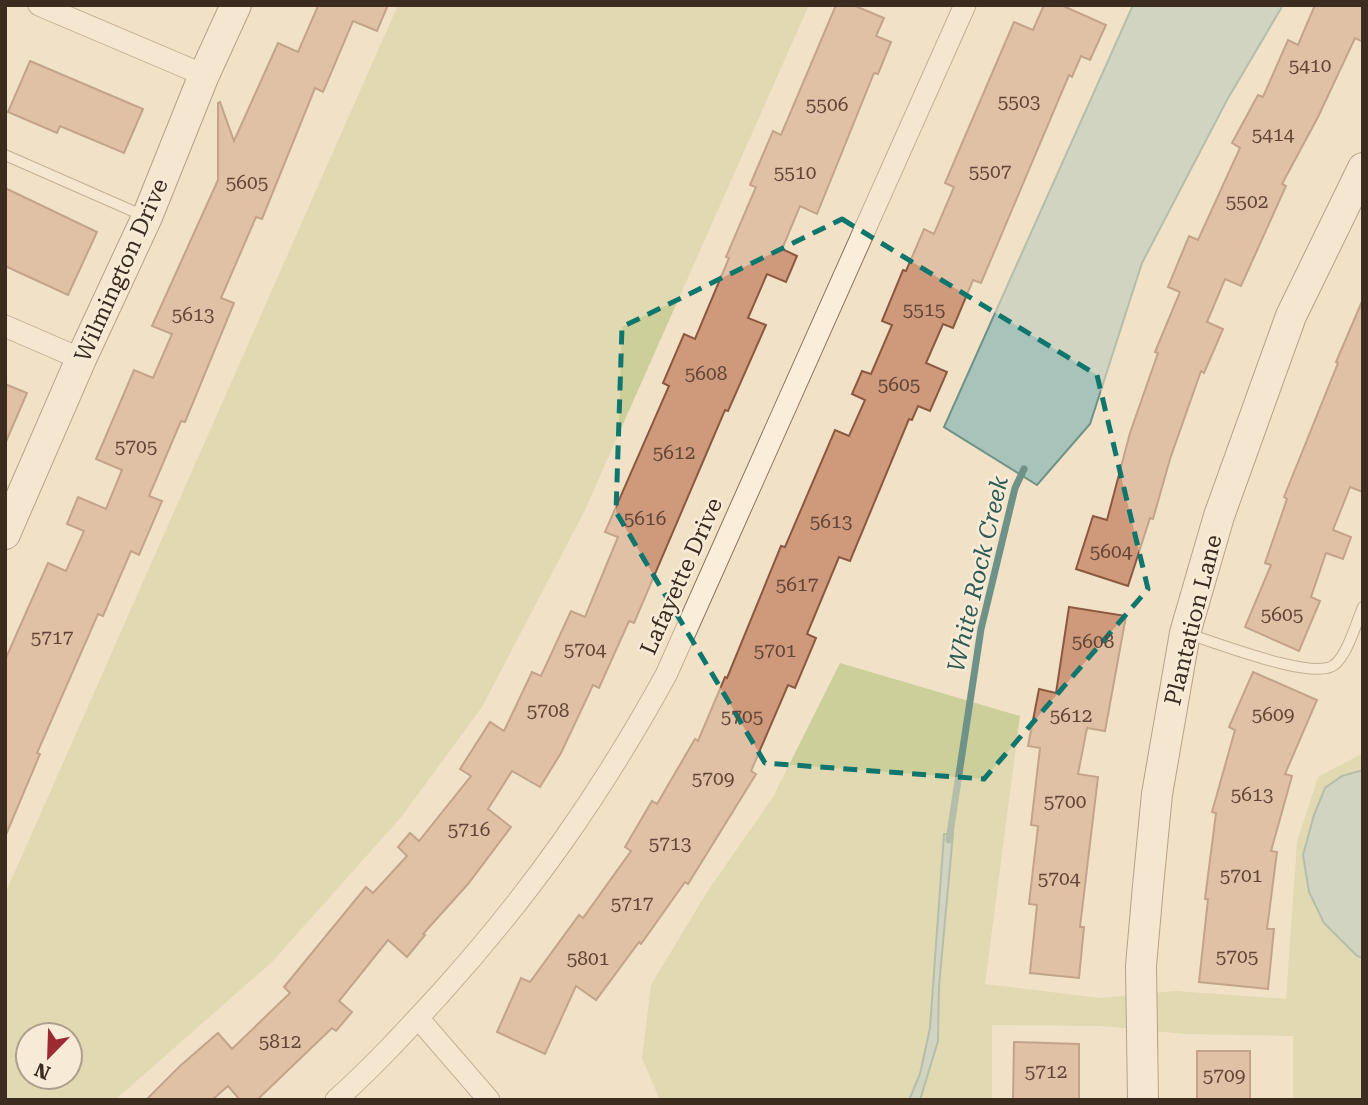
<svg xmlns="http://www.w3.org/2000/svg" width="1368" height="1105" font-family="'Roboto Serif',serif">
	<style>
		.green { fill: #cccf9a; fill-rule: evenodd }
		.water { fill: #a8c3ba; stroke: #6e9287; stroke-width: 2 }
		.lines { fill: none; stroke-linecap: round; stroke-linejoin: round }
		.stream { stroke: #6e9287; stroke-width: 7 }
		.building { fill: #cf997c; stroke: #8c5940; stroke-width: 2 }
		.lane-casing { stroke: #8c725b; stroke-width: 12 }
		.street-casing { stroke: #8c725b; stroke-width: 23 }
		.secondary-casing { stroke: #6e533e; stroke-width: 32 }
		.lane { stroke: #faeeda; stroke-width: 10 }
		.street { stroke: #faeeda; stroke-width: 21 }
		.secondary { stroke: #faeeda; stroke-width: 30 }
		.marked { fill: none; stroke: #0f766e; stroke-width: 5; stroke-dasharray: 14 9; stroke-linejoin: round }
		.labels { text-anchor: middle; stroke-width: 5; stroke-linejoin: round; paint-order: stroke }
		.number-label { font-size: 19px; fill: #614636 }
		.street-label { font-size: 23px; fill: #3c2b1f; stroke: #f7ebd7 }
		.water-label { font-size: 24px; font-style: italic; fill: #2e5c56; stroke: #f7ebd7 }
	</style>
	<rect width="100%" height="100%" fill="#f0e1c7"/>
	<g class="green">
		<path d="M398,5H809L584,512L482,707L402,816L272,962L115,1100H5V894ZM28,1035H70V1077H28Z"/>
		<polygon points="840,663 1020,716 985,984 1100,998 1176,991 1286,999 1297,842 1318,777 1363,753 1363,1100 1293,1100 1293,1036 1186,1034 1103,1026 992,1025 992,1100 660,1100 642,1058 651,985 707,892 773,797"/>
	</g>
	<g class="water">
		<polygon points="1133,5 1283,5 1227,100 1142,263 1090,424 1037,485 944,427"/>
		<polygon points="1363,770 1363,958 1357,956 1324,923 1309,892 1303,855 1314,815 1325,788 1342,776"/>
		<polygon points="944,834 953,834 939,986 938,1041 920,1100 909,1100 920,1074 930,1028"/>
	</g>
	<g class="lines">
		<polyline class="stream" points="949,840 981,629 1015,488 1024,469"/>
	</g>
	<g class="building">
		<polygon points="316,5 388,5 377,31 353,21 323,92 315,88 262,219 256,217 221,298 234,303 185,422 181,421 149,496 162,501 139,555 131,551 103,616 98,614 37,753 40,754 5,837 5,660 48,563 66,571 84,531 67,524 78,497 106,509 122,470 96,459 134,370 153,378 172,334 152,326 218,180 218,103 220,102 234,141 278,43 298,52 318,6"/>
		<polygon points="836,5 853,5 884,18 876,36 891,42 878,74 874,73 817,214 800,206 782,249 797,256 786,282 767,274 748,318 766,325 728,411 725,410 634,623 629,621 599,688 593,685 561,753 540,787 512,771 488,809 511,827 468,884 423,934 425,935 407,957 388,940 339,1001 352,1012 336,1031 332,1028 257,1100 240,1100 228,1086 212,1100 146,1100 180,1066 218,1033 232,1049 290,993 284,987 366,887 373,893 407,856 398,847 410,833 419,841 471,776 460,769 490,722 504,731 532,672 541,676 571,611 585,617 618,537 605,532 669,386 663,383 684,334 695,339 729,258 726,257 756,187 750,185 773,131 781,135"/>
		<polygon points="1044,5 1061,5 1106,25 1090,60 1081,56 1072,77 1069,75 981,283 973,280 953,328 943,324 926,363 947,372 930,411 918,406 912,420 909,419 850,561 839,557 807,634 816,638 795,688 788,685 751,771 756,774 688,884 685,882 641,944 639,942 596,1000 576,986 545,1054 497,1032 521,978 530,982 579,915 583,918 631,851 625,847 652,801 657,804 695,739 698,741 725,677 727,678 781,546 785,547 835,430 849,436 865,400 852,394 862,371 871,374 892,325 882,321 903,270 906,271 924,229 934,234 954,187 945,183 1014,22 1033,30"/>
		<polygon points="1315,5 1363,5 1363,42 1355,38 1318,117 1282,184 1286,186 1241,286 1225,279 1207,322 1223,329 1204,373 1201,371 1170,459 1153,519 1150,518 1128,586 1076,569 1093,516 1107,520 1130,433 1158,353 1155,352 1180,292 1168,287 1189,236 1198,240 1240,148 1232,143 1258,95 1263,97 1288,40 1298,45"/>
		<polygon points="30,61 143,109 124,153 60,126 57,133 8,112"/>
		<polygon points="5,188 97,232 68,295 5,266"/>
		<polygon points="1363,299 1363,492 1350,487 1333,530 1351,537 1343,559 1326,553 1311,597 1320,601 1299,651 1245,627 1271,565 1265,563 1287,499 1284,497 1338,363 1336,362"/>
		<polygon points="5,384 27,393 5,444"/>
		<polygon points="1069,607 1126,616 1105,731 1087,728 1078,774 1098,777 1080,927 1084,927 1079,978 1030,973 1037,905 1029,904 1038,826 1031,825 1040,748 1028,746 1039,689 1056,693"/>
		<polygon points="1253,672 1317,700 1285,774 1292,776 1271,851 1277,852 1267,929 1274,929 1268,989 1199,982 1208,899 1205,899 1216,813 1212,812 1235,730 1229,727"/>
		<polygon points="1014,1042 1079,1044 1079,1100 1013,1099"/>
		<rect x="1197" y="1051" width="53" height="49"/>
	</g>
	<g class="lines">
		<g class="lane-casing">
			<g id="lane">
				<polyline points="5,155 144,216"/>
				<path d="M1188,634C1215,642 1313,681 1334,665C1347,656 1356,623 1363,607"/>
			</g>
		</g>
		<g class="street-casing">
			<g id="street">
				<polyline points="39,5 204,75"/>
				<polyline points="5,326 81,359"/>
				<polyline points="418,1018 489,1100"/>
				<path d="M336,1100C373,1067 406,1031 440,994C532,892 600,795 666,675L965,5"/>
			</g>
		</g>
		<g class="secondary-casing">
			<g id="secondary">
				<polyline points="5,534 81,359 147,217 204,75 236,5"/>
				<polyline points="1143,1100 1141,966 1148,886 1157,794 1185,633 1219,516 1291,316 1363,168"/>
			</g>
		</g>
		<use href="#lane" class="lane"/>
		<use href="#street" class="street"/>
		<use href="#secondary" class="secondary"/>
	</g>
	<path d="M0 0H1368V1105H0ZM842,219L1097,375L1148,589L984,779L765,763L616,512L622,327Z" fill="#f0e1c7" fill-opacity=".55" fill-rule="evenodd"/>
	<path class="marked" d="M842,219L1097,375L1148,589L984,779L765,763L616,512L622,327Z"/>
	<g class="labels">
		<g class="number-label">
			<text x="1310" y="72">5410</text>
			<text x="1019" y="108">5503</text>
			<text x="827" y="111">5506</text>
			<text x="1273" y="141">5414</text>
			<text x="990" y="178">5507</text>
			<text x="795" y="179">5510</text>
			<text x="247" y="189">5605</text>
			<text x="1247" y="208">5502</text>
			<text x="924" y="316">5515</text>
			<text x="193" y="321">5613</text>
			<text x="706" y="380">5608</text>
			<text x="899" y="391">5605</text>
			<text x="136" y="453">5705</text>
			<text x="674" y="459">5612</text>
			<text x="645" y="525">5616</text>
			<text x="831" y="528">5613</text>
			<text x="1111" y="558">5604</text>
			<text x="797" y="591">5617</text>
			<text x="1282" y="621">5605</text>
			<text x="52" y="644">5717</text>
			<text x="1093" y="648">5608</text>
			<text x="585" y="656">5704</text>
			<text x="775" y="657">5701</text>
			<text x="548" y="717">5708</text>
			<text x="1273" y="721">5609</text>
			<text x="1071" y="722">5612</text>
			<text x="742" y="723">5705</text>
			<text x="713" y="785">5709</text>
			<text x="1252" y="801">5613</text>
			<text x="1065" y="808">5700</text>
			<text x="469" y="836">5716</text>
			<text x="670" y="850">5713</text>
			<text x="1241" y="882">5701</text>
			<text x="1059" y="885">5704</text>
			<text x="632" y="910">5717</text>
			<text x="1237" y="963">5705</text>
			<text x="588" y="965">5801</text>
			<text x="280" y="1048">5812</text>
			<text x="1046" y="1078">5712</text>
			<text x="1224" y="1082">5709</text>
		</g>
		<g class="street-label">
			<text transform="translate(121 270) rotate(-66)" y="8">Wilmington Drive</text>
			<text transform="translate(681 576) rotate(-66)" y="8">Lafayette Drive</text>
			<text transform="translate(1193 620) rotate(-76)" y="8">Plantation Lane</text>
		</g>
		<g class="water-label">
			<text transform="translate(978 574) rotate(-77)" y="8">White Rock Creek</text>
		</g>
	</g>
	<rect width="1368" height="1105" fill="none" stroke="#3c2b1f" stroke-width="14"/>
	<g transform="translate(49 1056) rotate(203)"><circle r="33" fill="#f7ebd7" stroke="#ac9e8d" stroke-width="2"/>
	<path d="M0-5L12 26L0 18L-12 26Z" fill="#9d2932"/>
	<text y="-10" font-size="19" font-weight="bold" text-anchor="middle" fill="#3c2b1f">N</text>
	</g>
</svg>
